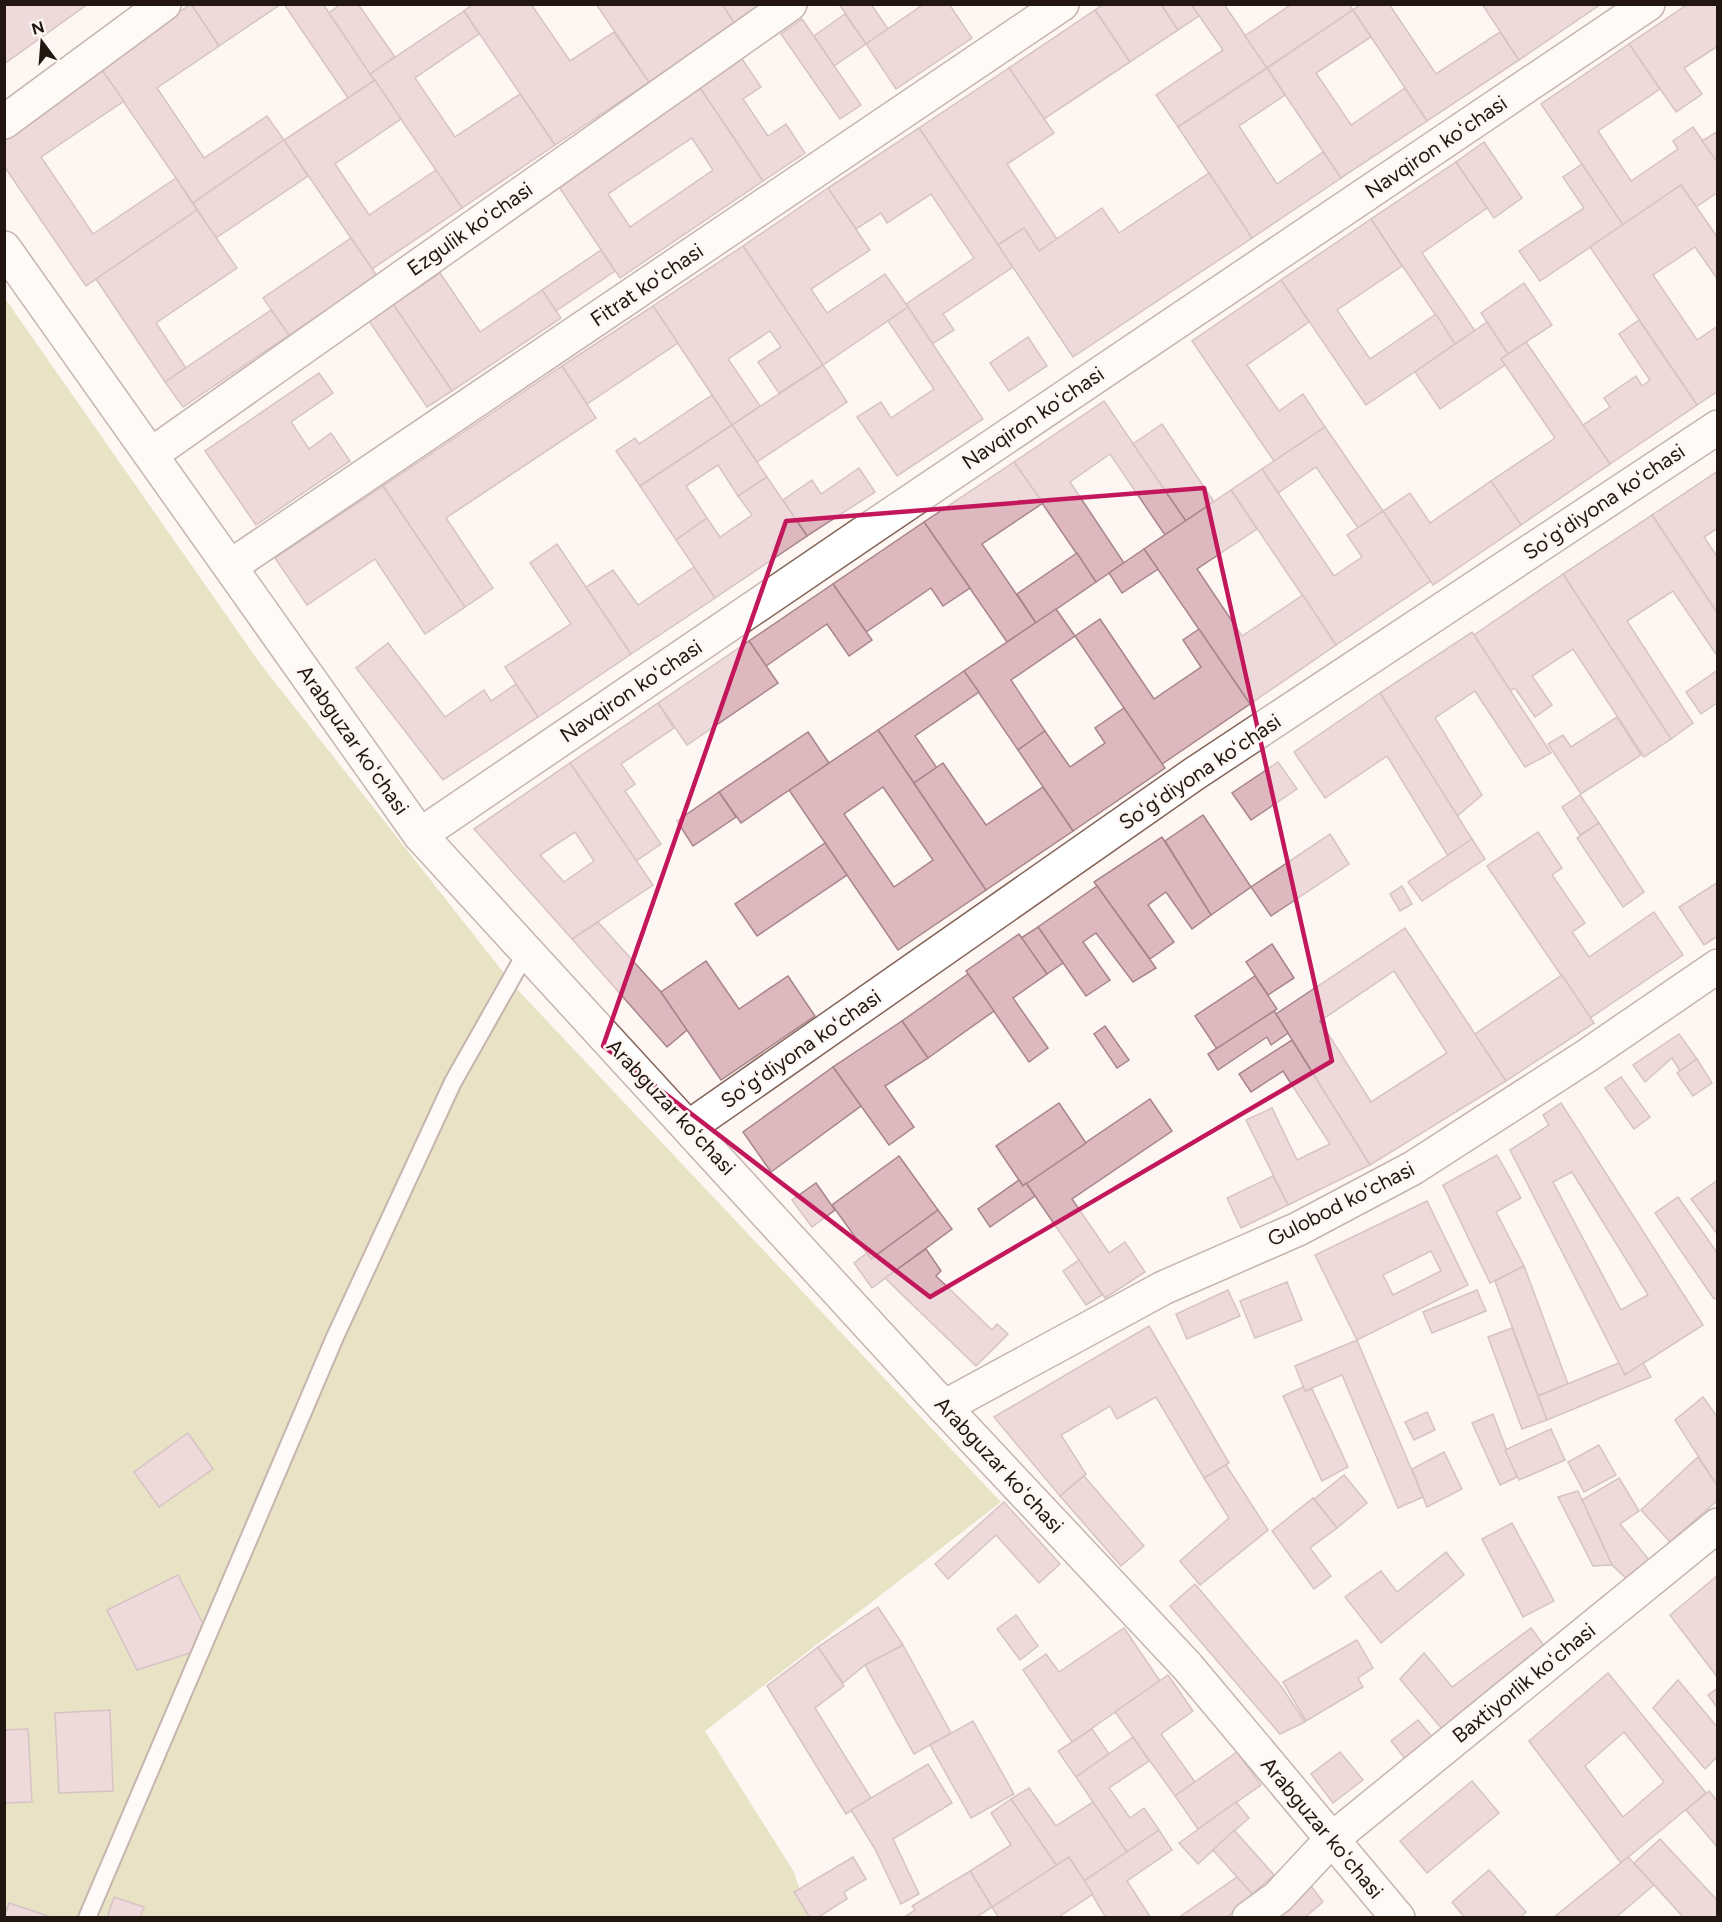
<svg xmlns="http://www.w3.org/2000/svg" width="1722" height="1922" font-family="Figtree,sans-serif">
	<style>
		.green { fill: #cfcc8f }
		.building { fill: #ddb8be; stroke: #a8858b; stroke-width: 1.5; fill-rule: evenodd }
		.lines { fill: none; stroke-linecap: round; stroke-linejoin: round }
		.lane-casing { stroke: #84655a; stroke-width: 20 }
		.street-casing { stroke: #84655a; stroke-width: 36 }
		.lane { stroke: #fff; stroke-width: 16 }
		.street { stroke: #fff; stroke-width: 33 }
		.marked { fill: none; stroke: #c2185b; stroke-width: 4.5; stroke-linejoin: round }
		.labels { text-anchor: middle; stroke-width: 5; stroke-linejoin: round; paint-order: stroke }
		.street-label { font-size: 21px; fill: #221611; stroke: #fdf6f3 }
	</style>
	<rect width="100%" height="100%" fill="#fdf6f3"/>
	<polygon class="green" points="4,297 262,666 515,987 1001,1502 705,1731 794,1872 809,1917 5,1917"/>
	<g class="building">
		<polygon points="4,4 88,4 4,64"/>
		<polygon points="191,4 281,4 219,46"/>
		<polygon points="191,4 219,46 157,88 204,158 267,116 284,140 193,203 99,66"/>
		<polygon points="284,4 323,4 375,80 348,98"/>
		<polygon points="341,4 358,4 395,57 370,74 329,13"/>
		<polygon points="473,4 531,4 570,61 614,32 649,82 555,145 464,11"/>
		<polygon points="596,4 722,4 735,24 649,82"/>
		<polygon points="722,4 763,4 735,24"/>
		<polygon points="839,4 871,4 888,29 866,44"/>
		<polygon points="924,4 949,4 972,38 896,89 866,44"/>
		<polygon points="1104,4 1161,4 1178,30 1130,62 1095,10"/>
		<polygon points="1161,4 1191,4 1199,16 1178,30"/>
		<polygon points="1191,4 1224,4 1267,68 1178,127 1156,95 1223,50"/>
		<polygon points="1292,4 1349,4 1353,10 1267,68 1245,36"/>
		<polygon points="1361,4 1389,4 1436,74 1500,32 1519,60 1427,121 1353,10"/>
		<polygon points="1482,4 1601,4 1519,60"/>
		<polygon points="1688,4 1718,4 1718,46 1684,68 1702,94 1676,112 1629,44"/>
		<polygon points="1095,10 1130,62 1044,119 1009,68"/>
		<polygon points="1353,10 1371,37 1316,73 1351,125 1405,88 1427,121 1341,178 1267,68"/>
		<polygon points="464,11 479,34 415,78 455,137 520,94 555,145 462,208 370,74"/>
		<polygon points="845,14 866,44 834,66 814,36"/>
		<polygon points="802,19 861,105 840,119 781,34"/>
		<polygon points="1629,44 1660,89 1598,131 1631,181 1678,149 1673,141 1693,127 1718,163 1718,192 1696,207 1681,185 1623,225 1541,104"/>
		<polygon points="742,59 761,87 743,99 768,136 786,124 805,153 763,181 700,88"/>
		<polygon points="99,66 124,101 41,157 93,234 176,178 197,210 86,286 4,166 4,130"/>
		<polygon points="1009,68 1054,133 1007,164 1057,239 1039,251 1024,228 998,245 919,128"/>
		<polygon points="1267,68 1285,95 1239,126 1277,184 1323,152 1341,178 1252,238 1178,127"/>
		<polygon points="375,80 401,119 335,164 369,215 436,170 462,208 372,269 284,140"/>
		<path d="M700,88L763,181L620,278L557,184ZM692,138L713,170L630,227L608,194Z"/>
		<polygon points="919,128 1013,267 943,314 954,330 932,344 906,304 974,258 931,194 887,223 881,213 856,229 828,188"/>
		<polygon points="1718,131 1718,163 1702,141"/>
		<polygon points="284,140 308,176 216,238 193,203"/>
		<polygon points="1484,142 1522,198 1494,218 1456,162"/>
		<polygon points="1456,162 1487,208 1422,253 1475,331 1455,344 1371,219"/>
		<polygon points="1582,164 1623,225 1540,281 1519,251 1584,208 1563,177"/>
		<polygon points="1209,173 1252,238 1073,357 998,245 1024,228 1039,251 1102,208 1119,233"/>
		<polygon points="1681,185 1718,238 1718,280 1695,247 1653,275 1697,340 1718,326 1718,391 1697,405 1590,247"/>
		<polygon points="828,188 870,250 811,289 827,313 885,274 908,307 823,365 743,246"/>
		<polygon points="197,210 237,268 156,323 186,368 165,382 96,279"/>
		<polygon points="1371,219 1402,266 1337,310 1370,359 1436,314 1455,344 1366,405 1281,280"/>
		<polygon points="351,238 377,276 289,335 263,298"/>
		<polygon points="743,246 823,365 779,393 758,362 781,347 770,331 728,359 760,406 732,425 653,306"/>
		<polygon points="601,250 615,271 556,311 542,290"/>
		<polygon points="440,273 480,332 542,290 561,318 452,391 393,304"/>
		<polygon points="1281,280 1309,322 1247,365 1279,411 1303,394 1325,427 1274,461 1192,341"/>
		<polygon points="1524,283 1552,325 1508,354 1481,313"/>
		<polygon points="393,304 452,391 427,407 369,321"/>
		<polygon points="653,306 678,343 587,404 562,366"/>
		<polygon points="908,307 983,419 897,476 857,417 881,402 891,418 934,389 888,321"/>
		<polygon points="271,310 289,335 183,407 165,382"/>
		<polygon points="1639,320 1697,405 1610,464 1583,425 1610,407 1604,398 1636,376 1642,386 1650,380 1619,334"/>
		<polygon points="1487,322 1508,354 1501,359 1505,365 1440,409 1415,372"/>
		<polygon points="1028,337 1047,366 1009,391 990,363"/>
		<polygon points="1526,342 1610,464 1521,525 1491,481 1555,438 1501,359"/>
		<polygon points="823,365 847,402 757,462 732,425"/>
		<polygon points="562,366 596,418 446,518 493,588 465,607 383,486"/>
		<polygon points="319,373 333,393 291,422 309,449 331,433 350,461 256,525 205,451"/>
		<polygon points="712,395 732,425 640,486 616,451 635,438 639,444"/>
		<polygon points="1104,401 1186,521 1165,535 1110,454 1070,482 1124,563 1096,582 1014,462"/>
		<polygon points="1162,424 1214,502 1186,521 1133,444"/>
		<polygon points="732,425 767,477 738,496 718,465 686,486 707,518 676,540 640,486"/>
		<polygon points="1325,427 1383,511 1358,528 1316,467 1278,493 1262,469"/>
		<polygon points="1014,462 1043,503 982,544 1036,623 1007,642 924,522"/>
		<polygon points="859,468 875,492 807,536 783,500 812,480 821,494"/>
		<polygon points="1262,469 1334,576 1362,557 1347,535 1383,511 1431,581 1336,645 1231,490"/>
		<polygon points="1718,471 1718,528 1704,537 1718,558 1718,614 1652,515"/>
		<polygon points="767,477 807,536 715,598 676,540 707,518 720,537 752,515 738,496"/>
		<polygon points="1491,481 1521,525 1433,585 1383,511 1410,493 1430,523"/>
		<polygon points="383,486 465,607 425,634 375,559 307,605 275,558"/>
		<polygon points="1231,490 1257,529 1197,569 1242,636 1303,595 1336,645 1250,704 1144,549"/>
		<polygon points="1652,515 1718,614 1718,657 1673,591 1627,621 1693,723 1671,739 1563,574"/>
		<polygon points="924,522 970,588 943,606 931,588 866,632 833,584"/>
		<polygon points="557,544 631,654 538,717 505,667 571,624 530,563"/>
		<polygon points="1144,549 1158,569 1122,593 1109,573"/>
		<polygon points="1077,553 1096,582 1036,623 1017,594"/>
		<polygon points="694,567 715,598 631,654 586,587 613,570 638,605"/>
		<polygon points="1563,574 1671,739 1644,757 1573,649 1532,676 1552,705 1535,717 1515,688 1510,691 1474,635"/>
		<polygon points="833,584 872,640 849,656 827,624 766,666 749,641"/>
		<polygon points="1056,609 1075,636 1011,680 1045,731 1018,750 964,671"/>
		<polygon points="1100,619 1154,699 1201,667 1183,640 1199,629 1250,704 1162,764 1075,636"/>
		<polygon points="1472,632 1551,753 1525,767 1475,691 1435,718 1482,795 1457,816 1380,693"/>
		<polygon points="749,641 778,683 687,745 658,703"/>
		<polygon points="388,643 445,717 484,690 491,701 516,684 538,717 443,780 356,668"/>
		<polygon points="1718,670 1718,702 1701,714 1686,692"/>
		<polygon points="964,671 979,692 915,736 937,768 914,783 878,730"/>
		<polygon points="1380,693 1472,839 1448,856 1387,756 1325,798 1294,752"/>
		<polygon points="658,703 674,728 621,764 635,784 625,791 661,844 636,861 570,763"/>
		<polygon points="1124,708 1165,768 1073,831 1018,750 1045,731 1070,767 1105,743 1095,728"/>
		<polygon points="1617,717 1641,755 1581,794 1548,744 1563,735 1571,747"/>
		<path d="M878,730L986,890L898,950L789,790ZM883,787L933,860L894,887L844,814Z"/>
		<polygon points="808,732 829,763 741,823 719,792"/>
		<polygon points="1278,762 1297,789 1251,820 1232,793"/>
		<path d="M570,763L653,885L572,939L474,829ZM575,832L594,861L564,882L540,855Z"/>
		<polygon points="943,763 986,825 1043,787 1073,831 986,890 914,783"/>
		<polygon points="719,792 736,817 693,846 677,821"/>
		<polygon points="1580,795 1599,823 1580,835 1562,807"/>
		<polygon points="1203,815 1251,887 1211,915 1165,841"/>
		<polygon points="1599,823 1644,892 1623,907 1577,838"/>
		<polygon points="1538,832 1562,868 1552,875 1585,923 1572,932 1589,957 1654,912 1683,955 1590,1018 1487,866"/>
		<polygon points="1330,834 1349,864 1271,916 1251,887"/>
		<polygon points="1162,837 1211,915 1192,929 1166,892 1148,905 1174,942 1150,959 1094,882"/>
		<polygon points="1472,839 1485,859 1422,901 1408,882"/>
		<polygon points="825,843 847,875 757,936 735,904"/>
		<polygon points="1718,882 1718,936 1704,945 1679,907"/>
		<polygon points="1097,886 1156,968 1133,982 1096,933 1083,942 1110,980 1086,996 1038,927"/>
		<polygon points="1402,886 1412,904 1400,911 1390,894"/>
		<polygon points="598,922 661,992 687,1030 667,1047 572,939"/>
		<polygon points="1038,927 1063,963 1047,974 1021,938"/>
		<path d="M1405,928L1506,1081L1370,1165L1276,1014ZM1394,971L1447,1053L1371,1102L1320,1021Z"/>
		<polygon points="1019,934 1047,974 1013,998 1048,1048 1029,1062 966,971"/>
		<polygon points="1272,944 1294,978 1268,995 1246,962"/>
		<polygon points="706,961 739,1009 788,976 815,1016 721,1080 661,992"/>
		<polygon points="968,974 994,1011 928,1058 902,1021"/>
		<polygon points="1562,975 1594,1023 1506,1081 1475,1034"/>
		<polygon points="1255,976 1277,1009 1217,1049 1195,1016"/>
		<polygon points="1274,1011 1288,1033 1271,1045 1267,1037 1218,1070 1208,1054"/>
		<polygon points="902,1021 928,1058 885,1086 914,1127 889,1145 833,1067"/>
		<polygon points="1105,1026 1129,1060 1117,1068 1094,1034"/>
		<polygon points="1679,1034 1697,1059 1680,1071 1672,1058 1645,1082 1633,1065"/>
		<polygon points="1292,1040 1370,1165 1288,1205 1246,1120 1272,1108 1297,1160 1330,1144 1283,1071 1251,1092 1239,1074"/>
		<polygon points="1697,1059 1712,1083 1693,1096 1677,1073"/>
		<polygon points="833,1067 861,1106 771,1172 743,1132"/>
		<polygon points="1621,1077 1650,1117 1634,1129 1605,1088"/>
		<polygon points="1150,1099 1172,1131 1072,1199 1109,1253 1125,1242 1145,1272 1105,1298 1026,1183"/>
		<polygon points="1059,1103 1086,1143 1023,1186 996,1146"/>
		<path d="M1561,1103L1703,1325L1625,1375L1510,1150L1549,1125L1543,1115ZM1572,1172L1648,1295L1621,1310L1553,1182Z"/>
		<polygon points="1497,1155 1521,1198 1496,1212 1524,1266 1490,1283 1443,1185"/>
		<polygon points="899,1156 938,1210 871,1259 832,1205"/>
		<polygon points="1273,1176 1288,1205 1241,1228 1227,1198"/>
		<polygon points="1019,1180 1023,1186 1026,1183 1035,1196 990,1227 978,1209"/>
		<polygon points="1718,1180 1718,1235 1691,1199"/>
		<polygon points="816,1183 835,1210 812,1227 792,1200"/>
		<polygon points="1678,1197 1718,1254 1718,1296 1714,1299 1655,1213"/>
		<path d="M1427,1201L1468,1285L1357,1340L1315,1255ZM1431,1251L1441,1271L1393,1295L1383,1275Z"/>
		<polygon points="938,1210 952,1229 872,1288 854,1263 867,1253 871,1259"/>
		<polygon points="926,1249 941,1271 936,1276 992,1330 997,1324 1008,1334 976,1366 885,1278"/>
		<polygon points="1079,1260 1102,1295 1086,1305 1063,1271"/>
		<polygon points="1524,1266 1568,1384 1538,1396 1495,1281"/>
		<polygon points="1287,1282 1302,1320 1255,1338 1240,1301"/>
		<polygon points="1228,1290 1240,1316 1187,1339 1176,1314"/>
		<polygon points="1477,1290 1486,1311 1432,1333 1423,1312"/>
		<polygon points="1149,1326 1229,1463 1204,1478 1156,1397 1117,1419 1110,1406 1061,1435 1086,1474 1060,1496 994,1417"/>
		<polygon points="1512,1328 1547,1420 1522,1429 1488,1337"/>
		<polygon points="1357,1340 1423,1497 1398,1508 1342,1375 1305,1391 1295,1366"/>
		<polygon points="1619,1363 1625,1375 1643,1363 1651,1377 1547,1420 1538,1396"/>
		<polygon points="1303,1387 1305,1391 1312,1389 1348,1467 1322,1481 1283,1396"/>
		<polygon points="1703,1397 1718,1418 1718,1487 1675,1420"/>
		<polygon points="1427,1412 1435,1430 1414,1440 1405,1422"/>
		<polygon points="1493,1414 1517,1477 1500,1485 1472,1423"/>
		<polygon points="1551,1429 1565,1460 1519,1480 1505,1450"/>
		<polygon points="188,1433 213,1469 159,1507 134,1472"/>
		<polygon points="1599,1445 1616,1475 1584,1492 1568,1462"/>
		<polygon points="1444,1452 1462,1489 1427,1507 1412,1469"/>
		<polygon points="1698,1457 1718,1487 1718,1500 1670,1542 1641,1510"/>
		<polygon points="1226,1465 1268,1530 1200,1585 1180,1561 1229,1518 1204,1478"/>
		<polygon points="1344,1475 1367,1503 1337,1528 1314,1499"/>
		<polygon points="1084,1476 1144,1546 1121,1566 1060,1496"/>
		<polygon points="1619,1478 1639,1511 1620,1524 1649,1560 1628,1580 1612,1565 1582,1500"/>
		<polygon points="1578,1491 1582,1500 1612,1565 1593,1566 1558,1497"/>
		<polygon points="1313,1498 1337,1528 1310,1548 1331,1576 1314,1589 1272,1531"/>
		<polygon points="1004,1502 1060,1564 1039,1583 996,1535 948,1579 935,1564"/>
		<polygon points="1512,1523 1554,1601 1523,1617 1482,1539"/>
		<polygon points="1446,1552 1464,1575 1381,1643 1345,1597 1381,1571 1397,1592"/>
		<polygon points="178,1575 204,1626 190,1653 137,1670 107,1610"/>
		<polygon points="1718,1575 1718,1678 1670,1615"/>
		<polygon points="1195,1584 1281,1686 1305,1722 1280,1734 1170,1606"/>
		<polygon points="878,1607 903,1645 865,1665 843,1683 818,1647"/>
		<polygon points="1016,1615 1038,1646 1020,1660 997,1629"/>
		<polygon points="1124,1628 1160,1681 1072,1742 1023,1670 1046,1654 1059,1672"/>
		<polygon points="1531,1628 1548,1651 1442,1729 1400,1679 1424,1653 1452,1687"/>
		<polygon points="1357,1640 1373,1668 1358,1678 1363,1687 1306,1721 1283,1682"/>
		<polygon points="903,1645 951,1733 914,1754 865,1665"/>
		<polygon points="818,1647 844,1686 815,1708 871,1798 846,1814 767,1686"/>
		<path d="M1608,1673L1706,1793L1621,1863L1529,1741ZM1624,1732L1664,1782L1623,1817L1585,1766Z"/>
		<polygon points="1168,1675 1193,1711 1161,1734 1195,1782 1175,1796 1115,1712"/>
		<polygon points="1678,1680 1718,1728 1718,1756 1705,1769 1653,1708"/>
		<polygon points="1718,1688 1718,1709 1708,1695"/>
		<polygon points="110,1710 113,1791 59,1793 55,1713"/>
		<polygon points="1418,1720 1438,1744 1410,1765 1391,1741"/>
		<polygon points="973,1721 1014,1794 971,1818 930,1745"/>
		<polygon points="28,1729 32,1802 4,1803 4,1730"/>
		<polygon points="1092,1729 1109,1754 1076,1777 1058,1751"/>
		<polygon points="1133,1737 1149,1761 1109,1788 1130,1818 1144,1808 1159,1830 1127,1852 1076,1777"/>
		<polygon points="1237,1752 1261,1785 1198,1829 1175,1796"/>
		<polygon points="1340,1752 1363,1780 1333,1803 1311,1774"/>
		<polygon points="928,1764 952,1803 893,1839 919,1894 901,1904 875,1849 851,1810"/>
		<polygon points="1472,1781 1499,1813 1427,1873 1400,1841"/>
		<polygon points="1029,1788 1056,1826 1093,1802 1127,1852 1084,1881 1069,1857 1057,1866 1011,1799"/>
		<polygon points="1709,1791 1718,1802 1718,1848 1686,1810"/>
		<polygon points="1011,1799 1057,1866 992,1907 970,1871 1011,1845 991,1813"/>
		<polygon points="1236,1802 1249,1818 1198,1864 1179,1843"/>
		<polygon points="1159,1830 1172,1850 1127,1881 1151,1918 1106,1918 1084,1881"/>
		<polygon points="1234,1830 1274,1875 1252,1894 1213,1850"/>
		<polygon points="1660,1839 1718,1901 1718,1918 1684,1918 1634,1863"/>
		<polygon points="853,1857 866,1879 844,1892 847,1899 817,1918 810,1918 794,1892"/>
		<polygon points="1069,1857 1093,1894 1057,1918 999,1918 992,1907"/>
		<polygon points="1628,1857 1654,1885 1615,1918 1553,1918"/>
		<polygon points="1489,1870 1526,1912 1520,1918 1465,1918 1452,1902"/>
		<polygon points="970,1871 992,1907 975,1918 903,1918 915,1910 912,1906"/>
		<polygon points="1237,1877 1255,1897 1225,1918 1178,1918"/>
		<polygon points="1308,1882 1323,1902 1304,1918 1263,1918"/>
		<polygon points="114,1897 144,1907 140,1918 107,1918"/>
		<polygon points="9,1903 54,1918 4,1918"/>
	</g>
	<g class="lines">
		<g class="lane-casing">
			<polyline id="lane" points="87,1918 335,1337 453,1082 527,951"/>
		</g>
		<g class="street-casing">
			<g id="street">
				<polyline points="4,122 164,4"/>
				<polyline points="4,248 420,835 944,1407 1187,1666 1398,1918"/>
				<polyline points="152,454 790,4"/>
				<polyline points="231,566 1062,4"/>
				<polyline points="420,835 868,530 1648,4"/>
				<polyline points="689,1127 1194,774 1718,427"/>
				<polyline points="944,1407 1163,1288 1298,1229 1413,1168 1588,1055 1718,966"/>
				<polyline points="1249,1918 1278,1897 1331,1840 1718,1525"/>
			</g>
		</g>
		<use href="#lane" class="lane"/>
		<use href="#street" class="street"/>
	</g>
	<path d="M0 0H1722V1922H0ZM1204,488L1332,1061L930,1297L603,1046L786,521Z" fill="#fdf6f3" fill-opacity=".55" fill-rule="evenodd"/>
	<path class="marked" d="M1204,488L1332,1061L930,1297L603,1046L786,521Z"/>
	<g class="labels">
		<g class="street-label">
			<text transform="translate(1436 147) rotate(-34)" y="7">Navqiron koʻchasi</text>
			<text transform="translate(470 229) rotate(-35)" y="7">Ezgulik koʻchasi</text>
			<text transform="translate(647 285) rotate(-34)" y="7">Fitrat koʻchasi</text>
			<text transform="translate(1033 418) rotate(-34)" y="7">Navqiron koʻchasi</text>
			<text transform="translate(1604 502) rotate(-34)" y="7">Soʻgʻdiyona koʻchasi</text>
			<text transform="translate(631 691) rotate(-34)" y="7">Navqiron koʻchasi</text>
			<text transform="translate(353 740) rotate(55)" y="7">Arabguzar koʻchasi</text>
			<text transform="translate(1200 772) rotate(-34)" y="7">Soʻgʻdiyona koʻchasi</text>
			<text transform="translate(801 1049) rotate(-35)" y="7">Soʻgʻdiyona koʻchasi</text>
			<text transform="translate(671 1107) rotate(47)" y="7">Arabguzar koʻchasi</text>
			<text transform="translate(1341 1204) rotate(-27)" y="7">Gulobod koʻchasi</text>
			<text transform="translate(999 1465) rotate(47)" y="7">Arabguzar koʻchasi</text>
			<text transform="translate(1524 1683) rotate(-39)" y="7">Baxtiyorlik koʻchasi</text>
			<text transform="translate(1322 1828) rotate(50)" y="7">Arabguzar koʻchasi</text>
		</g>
	</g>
	<rect width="1722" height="1922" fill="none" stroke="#221611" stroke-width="12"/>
	<g transform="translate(42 42) rotate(344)" stroke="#fdf6f3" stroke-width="4.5" paint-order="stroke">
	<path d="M0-4.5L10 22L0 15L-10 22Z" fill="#221611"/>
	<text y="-9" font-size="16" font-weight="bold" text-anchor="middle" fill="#221611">N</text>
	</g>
</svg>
